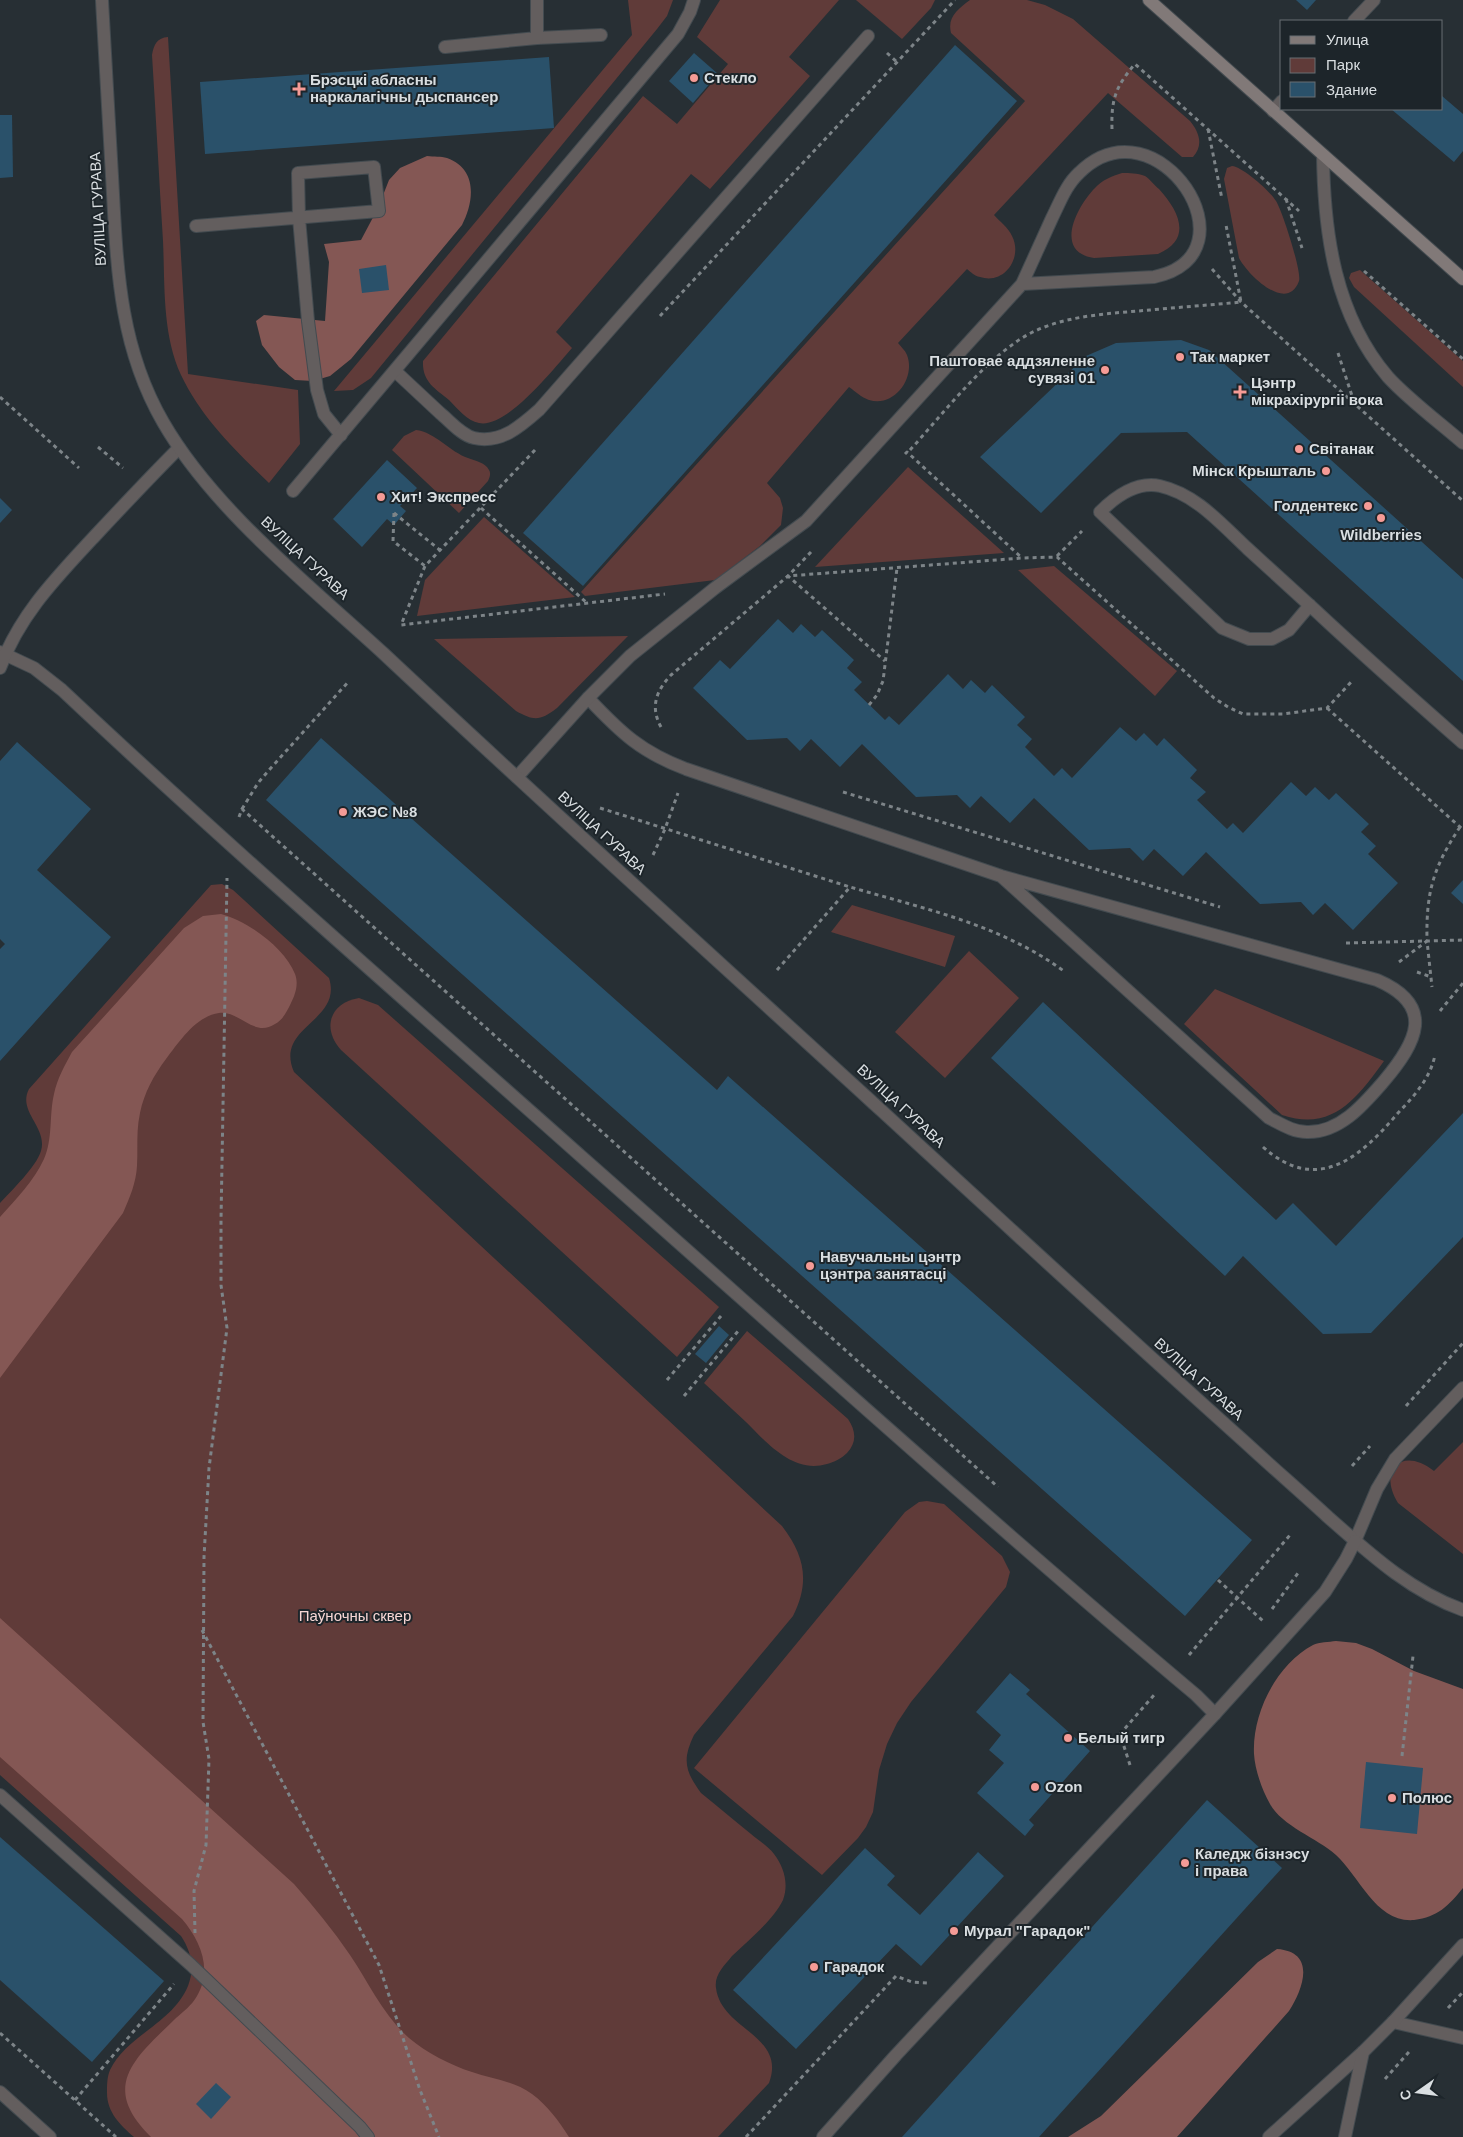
<svg xmlns="http://www.w3.org/2000/svg" width="1463" height="2137" font-family="Arial,sans-serif">
	<style>
		.green { fill: #603b39 }
		.forest { fill: #845754 }
		.building { fill: #2a516a }
		.lines { fill: none; stroke-linecap: round; stroke-linejoin: round }
		.service-casing { stroke: #434b50; stroke-width: 14 }
		.minor-casing { stroke: #434b50; stroke-width: 14 }
		.tertiary-casing { stroke: #434b50; stroke-width: 14 }
		.secondary-casing { stroke: #434b50; stroke-width: 14 }
		.path { stroke: #7d8488; stroke-width: 3; stroke-dasharray: 4 4; stroke-linecap: butt }
		.service { stroke: #635e5e; stroke-width: 12 }
		.minor { stroke: #635e5e; stroke-width: 12 }
		.tertiary { stroke: #635e5e; stroke-width: 12 }
		.secondary { stroke: #817978; stroke-width: 12 }
		.poi-dot { fill: #f59b96; stroke: #1d252a; stroke-width: 2 }
		.labels { text-anchor: middle; stroke-width: 4; stroke-linejoin: round; paint-order: stroke }
		.poi-label { font-size: 15px; font-weight: bold; fill: #d9dee1; stroke: #1d252a; text-anchor: start }
		.street-label { font-size: 15px; fill: #d9dee1; stroke: #1d252a }
		.park-label { font-size: 15px; fill: #f8d7d5; stroke: #1d252a }
	</style>
	<rect width="100%" height="100%" fill="#272f34"/>
	<g class="green">
		<polygon points="628,0 673,0 667,16 657,29 371,378 353,390 334,391 632,35"/>
		<path d="M720,0H839L789,57L810,76L710,189L691,174L556,332L572,348C555,367 507,429 479,423C467,421 457,408 449,400C434,388 422,381 423,361L643,96L677,124L728,64L697,37Z"/>
		<polygon points="856,0 935,0 931,8 902,39"/>
		<path d="M970,0H1027L1045,5L1073,19L1190,121C1199,132 1204,145 1193,157H1182L1108,93L994,215C1000,222 1008,227 1012,236C1023,257 1005,285 980,277C974,276 971,272 967,269L898,343C901,347 905,350 907,355C916,378 894,408 869,400C861,397 856,392 849,387L767,483L780,498L783,508L781,525L760,546L715,580L585,596L581,592L1025,101L951,33C947,17 958,9 970,0Z"/>
		<path d="M168,37L188,374L298,390L300,444L269,483C235,450 202,419 181,375C162,334 165,284 163,241C159,179 156,117 152,55C154,44 157,38 168,37Z"/>
		<path d="M1232,166C1243,167 1270,191 1276,201C1282,210 1302,272 1299,281C1287,314 1247,274 1239,258L1224,179L1227,168Z"/>
		<path d="M1122,173C1130,173 1137,173 1145,176C1150,179 1154,185 1159,189C1179,211 1193,239 1158,254L1094,258C1053,252 1077,206 1095,188C1102,180 1112,176 1122,173Z"/>
		<polygon points="1360,270 1463,361 1463,387 1354,287 1349,278 1351,273"/>
		<path d="M416,430C435,432 450,452 468,458C475,461 485,462 489,470C491,473 490,477 488,481L459,513L392,450L404,436Z"/>
		<polygon points="908,467 1004,553 815,567"/>
		<polygon points="484,517 575,597 417,616 425,580"/>
		<polygon points="1054,566 1177,671 1155,696 1018,570"/>
		<path d="M628,636L557,708C540,721 534,721 516,711L434,639Z"/>
		<path d="M222,884L233,890L329,978C343,1022 274,1026 294,1072L782,1526C805,1556 810,1582 793,1616L694,1735C682,1760 685,1771 701,1793C718,1807 734,1820 751,1834C758,1840 768,1846 774,1854C784,1867 789,1884 783,1900C774,1919 748,1941 732,1956C724,1966 714,1975 716,1988C721,2030 787,2035 769,2083L718,2137H134C120,2125 107,2112 107,2093C107,2085 107,2077 110,2070C127,2035 172,2024 188,1986C195,1968 191,1951 181,1936L0,1775V1203C12,1190 36,1167 41,1151C48,1127 17,1112 29,1089L211,885Z"/>
		<polygon points="852,905 955,936 945,967 831,932"/>
		<polygon points="969,951 1019,998 945,1078 895,1032"/>
		<path d="M1215,989L1384,1061C1357,1098 1333,1132 1282,1115L1184,1024Z"/>
		<path d="M359,998L378,1005L719,1307L677,1357L341,1050C322,1029 329,1003 359,998Z"/>
		<path d="M747,1331L848,1419C856,1431 857,1442 847,1453C841,1459 834,1462 827,1464C793,1474 767,1443 746,1422C732,1409 718,1396 704,1383Z"/>
		<path d="M1463,1442V1554L1398,1503C1377,1469 1403,1446 1434,1471Z"/>
		<polygon points="927,1501 944,1504 1002,1556 1010,1572 1006,1587 911,1702 897,1723 887,1744 879,1770 873,1812 866,1827 858,1838 822,1875 694,1768 905,1512 919,1502"/>
	</g>
	<g class="forest">
		<path d="M427,156C434,157 441,156 447,158C478,169 474,202 462,225L351,359L330,376L313,381L295,380L279,367L262,345L256,321L264,315L325,321L329,262L324,244L361,240L378,208L389,180L400,168Z"/>
		<path d="M221,914C248,921 285,948 295,974C299,984 295,995 291,1003C287,1011 283,1020 275,1024C254,1038 239,1010 219,1013C196,1016 179,1042 166,1059C154,1075 144,1093 140,1113C136,1131 138,1148 137,1166C136,1183 130,1197 123,1213L0,1378V1217C16,1199 34,1181 44,1159C53,1139 49,1115 54,1094C57,1079 65,1065 72,1052L184,928L203,916Z"/>
		<path d="M0,1618L294,1884C314,1907 333,1930 350,1955C369,1983 383,2015 409,2038C427,2053 450,2065 472,2072C492,2079 514,2081 532,2094C548,2106 558,2120 569,2137H151C99,2086 135,2058 176,2018C183,2012 192,2005 197,1996C213,1969 200,1940 182,1919L0,1757Z"/>
		<path d="M1336,1641L1356,1643L1372,1649L1414,1671L1463,1689V1888C1448,1906 1438,1917 1414,1920C1376,1923 1360,1877 1336,1855C1317,1838 1282,1826 1270,1804C1262,1790 1255,1770 1254,1754C1252,1713 1277,1664 1313,1645C1319,1642 1329,1642 1336,1641Z"/>
		<path d="M1277,1949C1317,1952 1303,1989 1289,2011L1177,2137H1068L1101,2116L1258,1962Z"/>
	</g>
	<g class="building">
		<polygon points="1296,0 1316,0 1307,10"/>
		<polygon points="955,45 1017,101 583,586 523,533"/>
		<polygon points="694,53 718,74 693,103 669,81"/>
		<polygon points="549,57 554,128 205,154 200,82"/>
		<polygon points="1442,96 1463,114 1463,151 1454,162 1391,109 1442,109"/>
		<polygon points="0,115 12,115 13,177 0,178"/>
		<polygon points="386,265 389,290 362,293 359,269"/>
		<polygon points="1181,340 1209,350 1463,579 1463,681 1187,432 1121,433 1041,513 980,457 1086,356 1116,343"/>
		<polygon points="387,460 417,488 400,506 406,511 394,525 387,519 362,547 333,519"/>
		<polygon points="0,498 12,510 0,523"/>
		<polygon points="778,619 793,633 801,624 815,637 822,630 854,660 847,668 862,682 854,690 885,720 889,716 899,725 948,674 963,689 971,680 985,693 992,685 1025,717 1017,725 1032,739 1025,747 1054,776 1062,768 1072,778 1120,727 1136,741 1144,733 1157,746 1164,738 1197,770 1190,778 1206,792 1197,800 1227,829 1233,823 1243,833 1291,782 1306,796 1315,787 1329,800 1336,793 1369,824 1361,832 1376,846 1368,854 1398,883 1353,930 1325,903 1313,915 1301,902 1260,904 1206,852 1183,876 1154,849 1143,861 1130,848 1089,850 1034,798 1010,823 981,796 970,808 957,795 916,797 862,744 840,767 811,739 800,751 787,738 747,740 693,688 720,660 730,669"/>
		<polygon points="321,738 717,1090 728,1076 1252,1540 1185,1616 266,800"/>
		<polygon points="17,742 91,809 37,870 111,937 0,1061 0,949 5,944 0,939 0,761"/>
		<polygon points="1463,880 1463,904 1451,893"/>
		<polygon points="1043,1002 1276,1220 1293,1203 1336,1246 1463,1113 1463,1237 1371,1333 1323,1334 1243,1256 1225,1276 991,1058"/>
		<polygon points="719,1326 729,1335 706,1363 695,1354"/>
		<polygon points="1010,1673 1030,1690 1026,1694 1090,1751 1029,1820 1034,1825 1025,1836 977,1793 1004,1763 989,1750 1001,1735 976,1712"/>
		<polygon points="1366,1762 1423,1768 1417,1834 1360,1828"/>
		<polygon points="1207,1800 1282,1868 1039,2137 902,2137"/>
		<polygon points="0,1837 164,1981 92,2062 0,1980"/>
		<polygon points="865,1848 895,1876 887,1885 920,1915 978,1852 1004,1876 921,1966 896,1944 796,2049 733,1990"/>
		<polygon points="216,2083 231,2097 211,2119 196,2104"/>
	</g>
	<g class="lines">
		<g class="service-casing">
			<g id="service">
				<polyline points="1354,21 1374,0"/>
				<polyline points="537,38 601,35"/>
				<polyline points="445,47 537,38 537,0"/>
				<polyline points="1273,111 1282,101"/>
				<path d="M1323,155C1324,234 1335,315 1388,377C1408,399 1440,423 1463,443"/>
				<polyline points="196,226 379,211 374,167 298,173 299,218 308,321 317,390 324,414 341,435"/>
				<path d="M395,371C410,385 425,399 440,413C450,421 461,435 474,438C501,444 521,426 539,410L868,36"/>
				<polyline points="293,491 678,34 690,12 694,0"/>
				<path d="M1310,605L1289,630L1272,639H1249L1222,628L1100,512C1115,497 1136,481 1160,486C1196,494 1222,525 1248,549C1271,570 1293,590 1316,611C1364,656 1413,699 1463,743"/>
				<path d="M0,652L34,668L62,690C232,850 409,1003 583,1158C787,1338 988,1520 1196,1695L1215,1714"/>
				<path d="M0,668C19,616 55,579 92,539C121,508 149,478 179,448"/>
				<path d="M588,698C621,733 641,752 686,769L1001,876L1377,980C1437,1006 1416,1043 1384,1081C1364,1104 1340,1133 1307,1132C1293,1132 1281,1124 1269,1118L1001,876"/>
				<path d="M517,777L588,698L630,656L715,588L806,521L1022,284L1154,277C1261,255 1157,96 1079,173C1066,185 1060,202 1052,218C1042,240 1032,262 1022,284"/>
				<polyline points="1355,1541 1377,1489 1395,1459 1463,1388"/>
				<polyline points="0,1795 191,1965 360,2127 368,2137"/>
				<polyline points="1393,2022 1463,2038"/>
				<polyline points="1269,2137 1363,2052"/>
				<polyline points="1345,2137 1363,2052 1393,2022 1463,1945"/>
			</g>
		</g>
		<g class="minor-casing">
			<polyline id="minor" points="0,2092 50,2137"/>
		</g>
		<g class="tertiary-casing">
			<g id="tertiary">
				<path d="M102,0C105,59 109,118 112,176C117,264 118,344 163,422C213,509 309,585 383,653C544,804 708,952 871,1101C995,1215 1120,1330 1246,1443C1273,1468 1301,1492 1328,1517C1370,1554 1410,1591 1463,1610"/>
				<polyline points="823,2137 896,2055 1215,1714 1325,1592 1346,1559 1355,1541"/>
			</g>
		</g>
		<g class="secondary-casing">
			<polyline id="secondary" points="1149,0 1463,279"/>
		</g>
		<g class="path">
			<polyline points="887,53 897,62"/>
			<path d="M1112,129C1111,99 1116,86 1135,64L1299,211"/>
			<polyline points="1208,129 1222,199"/>
			<polyline points="1286,199 1302,248"/>
			<polyline points="1212,269 1241,302 1463,501"/>
			<polyline points="1364,271 1463,359"/>
			<polyline points="660,316 955,0"/>
			<polyline points="1338,353 1354,402"/>
			<polyline points="0,397 79,468"/>
			<polyline points="98,447 123,468"/>
			<polyline points="535,450 425,566 401,625 665,594"/>
			<path d="M910,450C942,415 977,369 1016,342C1054,315 1106,314 1150,310C1181,307 1211,305 1241,302L1226,225"/>
			<polyline points="905,454 907,452 1022,558"/>
			<polyline points="481,508 587,603"/>
			<polyline points="394,513 393,541 425,566"/>
			<polyline points="394,513 441,551"/>
			<polyline points="811,552 788,576 885,661"/>
			<polyline points="1057,556 1082,531"/>
			<polyline points="869,705 877,695 883,681 897,568"/>
			<polyline points="1327,708 1460,827 1463,823"/>
			<path d="M661,727C650,707 656,691 671,675L788,576L1022,558L1057,557L1214,698L1228,707L1243,714H1283L1327,708L1353,680"/>
			<polyline points="843,792 1220,907"/>
			<polyline points="600,808 850,887"/>
			<polyline points="242,809 258,783 270,769 349,681"/>
			<polyline points="239,817 242,809 998,1487"/>
			<path d="M1460,827C1433,868 1426,892 1427,941L1463,940"/>
			<polyline points="653,855 665,829 678,793"/>
			<polyline points="1346,943 1427,941"/>
			<polyline points="1399,962 1427,941 1432,987"/>
			<path d="M777,970L850,887C925,909 1002,925 1065,972"/>
			<polyline points="1417,972 1431,977"/>
			<polyline points="1440,1011 1463,983"/>
			<path d="M1263,1147C1317,1195 1360,1158 1398,1113C1414,1096 1430,1079 1435,1055"/>
			<polyline points="667,1380 721,1316"/>
			<polyline points="684,1396 739,1330"/>
			<polyline points="1406,1406 1463,1343"/>
			<polyline points="1352,1466 1370,1446"/>
			<polyline points="1218,1580 1263,1621"/>
			<polyline points="1272,1609 1298,1573"/>
			<polyline points="202,1630 379,1965 420,2090 439,2137"/>
			<polyline points="1189,1655 1290,1535"/>
			<polyline points="1402,1756 1413,1656"/>
			<polyline points="1130,1765 1120,1734 1155,1694"/>
			<polyline points="195,1933 194,1891 206,1845 209,1759 203,1722 204,1557 209,1468 227,1328 221,1285 221,1220 227,878"/>
			<polyline points="1448,2008 1463,1992"/>
			<polyline points="0,2033 116,2137"/>
			<polyline points="1385,2079 1409,2052"/>
			<polyline points="75,2100 174,1984"/>
			<polyline points="746,2137 896,1976 912,1982 928,1983"/>
		</g>
		<use href="#service" class="service"/>
		<use href="#minor" class="minor"/>
		<use href="#tertiary" class="tertiary"/>
		<use href="#secondary" class="secondary"/>
	</g>
	<g class="poi-dot">
		<circle cx="694" cy="78" r="5"/>
		<path d="M296.5 81.5h5v5h5v5h-5v5h-5v-5h-5v-5h5z"/>
		<circle cx="1180" cy="357" r="5"/>
		<circle cx="1105" cy="370" r="5"/>
		<path d="M1237.5 384.5h5v5h5v5h-5v5h-5v-5h-5v-5h5z"/>
		<circle cx="1299" cy="449" r="5"/>
		<circle cx="1326" cy="471" r="5"/>
		<circle cx="381" cy="497" r="5"/>
		<circle cx="1368" cy="506" r="5"/>
		<circle cx="1381" cy="518" r="5"/>
		<circle cx="343" cy="812" r="5"/>
		<circle cx="810" cy="1266" r="5"/>
		<circle cx="1068" cy="1738" r="5"/>
		<circle cx="1035" cy="1787" r="5"/>
		<circle cx="1392" cy="1798" r="5"/>
		<circle cx="1185" cy="1863" r="5"/>
		<circle cx="954" cy="1931" r="5"/>
		<circle cx="814" cy="1967" r="5"/>
	</g>
	<g class="labels">
		<g class="poi-label">
			<text x="704" y="83">Стекло</text>
			<text x="310" y="85">Брэсцкі абласны<tspan x="310" dy="17">наркалагічны дыспансер</tspan></text>
			<text x="1190" y="362">Так маркет</text>
			<text x="1095" y="366" text-anchor="end">Паштовае аддзяленне<tspan x="1095" dy="17">сувязі 01</tspan></text>
			<text x="1251" y="388">Цэнтр<tspan x="1251" dy="17">мікрахірургіі вока</tspan></text>
			<text x="1309" y="454">Світанак</text>
			<text x="1316" y="476" text-anchor="end">Мінск Крышталь</text>
			<text x="391" y="502">Хит! Экспресс</text>
			<text x="1358" y="511" text-anchor="end">Голдентекс</text>
			<text x="1381" y="540" text-anchor="middle">Wildberries</text>
			<text x="353" y="817">ЖЭС №8</text>
			<text x="820" y="1262">Навучальны цэнтр<tspan x="820" dy="17">цэнтра занятасці</tspan></text>
			<text x="1078" y="1743">Белый тигр</text>
			<text x="1045" y="1792">Ozon</text>
			<text x="1402" y="1803">Полюс</text>
			<text x="1195" y="1859">Каледж бізнэсу<tspan x="1195" dy="17">і права</tspan></text>
			<text x="964" y="1936">Мурал "Гарадок"</text>
			<text x="824" y="1972">Гарадок</text>
		</g>
		<g class="street-label">
			<text transform="translate(98 209) rotate(-93)" y="5">ВУЛІЦА ГУРАВА</text>
			<text transform="translate(305 558) rotate(43)" y="5">ВУЛІЦА ГУРАВА</text>
			<text transform="translate(602 833) rotate(43)" y="5">ВУЛІЦА ГУРАВА</text>
			<text transform="translate(901 1106) rotate(43)" y="5">ВУЛІЦА ГУРАВА</text>
			<text transform="translate(1199 1379) rotate(42)" y="5">ВУЛІЦА ГУРАВА</text>
		</g>
		<g class="park-label">
			<text x="355" y="1621">Паўночны сквер</text>
		</g>
	</g>
	<rect x="1280" y="20" width="162" height="90" fill="#1d252a" stroke="#686f73"/>
	<rect x="1290" y="36" width="25" height="8" fill="#817978" stroke="#686f73"/>
	<text x="1326" y="45" font-size="15" fill="#d9dee1">Улица</text>
	<rect x="1290" y="58" width="25" height="15" fill="#603b39" stroke="#686f73"/>
	<text x="1326" y="70" font-size="15" fill="#d9dee1">Парк</text>
	<rect x="1290" y="82" width="25" height="15" fill="#2a516a" stroke="#686f73"/>
	<text x="1326" y="95" font-size="15" fill="#d9dee1">Здание</text>
	<g transform="translate(1418 2092) rotate(256)" stroke="#1d252a" stroke-width="4" paint-order="stroke">
	<path d="M0-4L9 19L0 12L-9 19Z" fill="#d9dee1"/>
	<text y="-8" font-size="14" font-weight="bold" text-anchor="middle" fill="#d9dee1">С</text>
	</g>
</svg>
